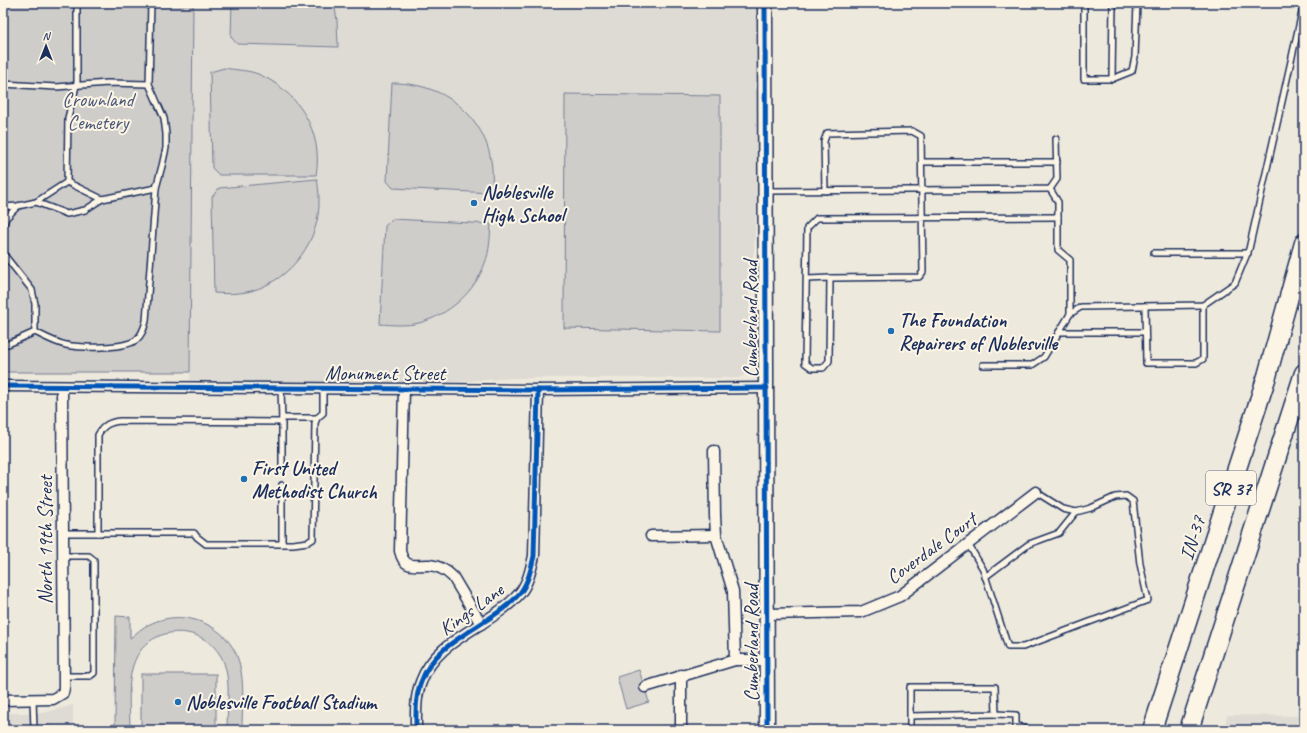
<svg xmlns="http://www.w3.org/2000/svg" width="1307" height="733" font-family="Caveat,sans-serif">
	<style>
		.built { fill: #dedbd4 }
		.green { fill: #cfcdca; stroke: #757e94 }
		.lines { fill: none; stroke-linecap: round; stroke-linejoin: round }
		.lane-casing { stroke: #1b2f5e; stroke-width: 8 }
		.street-casing { stroke: #1b2f5e; stroke-width: 13 }
		.secondary-casing { stroke: #1b2f5e; stroke-width: 17 }
		.highway-casing { stroke: #1b2f5e; stroke-width: 21 }
		.lane { stroke: #fcf5e5; stroke-width: 5 }
		.street { stroke: #fcf5e5; stroke-width: 10 }
		.secondary { stroke: #fcf5e5; stroke-width: 14 }
		.highway { stroke: #fcf5e5; stroke-width: 18 }
		.cycleway-casing { stroke: #fcf5e5; stroke-width: 8 }
		.cycleway { stroke: #0057b8; stroke-width: 5 }
		.poi-dot { fill: #1f6fb2; stroke: #fcf5e5; stroke-width: 1.5 }
		.labels { text-anchor: middle; stroke-width: 4; stroke-linejoin: round; paint-order: stroke }
		.shield { fill: #fcf5e5; stroke: #5e6a86; stroke-width: 1 }
		.shield-label { font-size: 19px; font-weight: bold; fill: #1b2f5e }
		.park-label { font-size: 20px; fill: #485679; stroke: #fcf5e5 }
		.poi-label { font-size: 20px; font-weight: bold; fill: #1b2f5e; stroke: #fcf5e5; text-anchor: start }
		.street-label { font-size: 20px; fill: #1b2f5e; stroke: #fcf5e5 }
	</style>
	<rect width="100%" height="100%" fill="#eee9dd"/>
	<filter id="ink" filterUnits="userSpaceOnUse"><feTurbulence type="fractalNoise" baseFrequency=".025" numOctaves="2"/><feDisplacementMap in="SourceGraphic" scale="8" xChannelSelector="R" yChannelSelector="G"/><feConvolveMatrix kernelMatrix="1 2 1 2 8 2 1 2 1" color-interpolation-filters="sRGB"/></filter>
	<g filter="url(#ink)">
		<g class="built">
			<polygon points="193,3 757,3 758,188 754,250 749,293 751,366 749,372 739,378 515,378 435,383 190,382"/>
			<polygon points="73,705 73,730 3,730 3,713 43,713"/>
			<polygon points="1227,715 1298,716 1296,730 1224,730"/>
		</g>
		<g class="green">
			<polygon points="3,3 193,3 190,372 3,372"/>
			<polygon points="232,3 334,3 337,20 338,47 237,44 231,37"/>
			<path d="M224,68C235,70 248,70 258,74C297,90 324,132 316,175H219L212,168L210,72Z"/>
			<path d="M392,83C454,82 501,131 491,193L393,188L387,181Z"/>
			<polygon points="565,94 720,96 720,331 564,328"/>
			<path d="M317,179C318,185 319,192 319,198C321,240 291,280 251,291C239,294 226,294 214,293L212,197L219,188Z"/>
			<path d="M392,219L491,224C490,237 490,251 485,263C475,292 449,315 419,323C407,326 392,325 380,324L385,226Z"/>
			<path d="M116,616L130,617V638C137,633 142,627 150,624C184,607 229,625 239,662C245,683 242,708 242,730H227C227,711 231,681 224,663C210,625 154,621 136,658C126,678 130,708 130,730H115Z"/>
			<polygon points="639,670 649,702 626,709 617,677"/>
			<rect x="141" y="674" width="75" height="56"/>
		</g>
		<g class="lines">
			<g class="lane-casing">
				<g id="lane">
					<polyline points="1084,3 1084,79 1112,79 1113,3"/>
					<polyline points="1112,79 1132,71 1135,57 1137,3"/>
					<polyline points="3,84 56,87 108,83 149,84"/>
					<polyline points="922,162 1057,162"/>
					<polyline points="67,182 68,118 77,82 77,3"/>
					<polyline points="767,191 1050,189 1057,179 1056,139"/>
					<polyline points="825,191 824,141 827,133 912,131 921,136 923,272 919,277 830,278 829,361 823,368 812,368 805,363 807,228 817,218 1058,217"/>
					<polyline points="36,202 67,214 85,210 102,199 156,188 162,166 166,148 166,134 164,118 149,84 151,3"/>
					<polyline points="3,207 18,206 36,202 67,182 102,199"/>
					<polyline points="3,226 6,218 18,206"/>
					<polyline points="3,250 5,256 32,290 35,304 35,332"/>
					<polyline points="1154,253 1248,253"/>
					<polyline points="807,279 830,278"/>
					<polyline points="1145,306 1146,363 1196,363 1203,359 1203,305"/>
					<polyline points="1070,314 1081,307 1203,305 1235,283 1249,249 1302,12 1302,3"/>
					<polyline points="1059,332 1145,332"/>
					<path d="M3,344H8L35,332C45,337 56,343 66,345C81,348 124,349 136,340C142,335 144,329 146,321L156,188"/>
					<polyline points="983,365 1032,365 1044,357 1070,314 1070,260 1058,250 1058,202 1050,189"/>
					<polyline points="282,418 317,418"/>
					<polyline points="282,422 282,469"/>
					<polyline points="282,485 282,544"/>
					<polyline points="63,533 194,533 197,537 206,544 293,544 308,542 313,539 315,423 317,418 323,413 323,388"/>
					<path d="M98,533V435C103,425 110,422 120,421L282,422L281,388"/>
					<polyline points="968,544 983,569 1008,647 1023,647 1148,600 1140,564 1133,501 1126,496 1115,497 1091,508 1076,512 1063,509 1036,492"/>
					<polyline points="64,556 89,556 94,560 94,673 90,676 64,676"/>
					<polyline points="985,577 1029,544 1059,533 1076,512"/>
					<polyline points="33,700 34,729"/>
					<polyline points="996,714 1016,715 1016,730"/>
					<polyline points="1016,725 1027,730"/>
					<polyline points="12,730 48,730"/>
					<polyline points="910,730 910,687 995,687 996,714 910,716"/>
				</g>
			</g>
			<g class="street-casing">
				<g id="street">
					<polyline points="3,386 538,390 767,388"/>
					<path d="M404,389L400,551C405,571 415,564 430,565C439,566 447,571 453,577L481,624"/>
					<polyline points="714,451 715,516 716,535 733,591 735,660"/>
					<polyline points="651,536 716,535"/>
					<polyline points="767,614 861,612 900,596 1036,492"/>
					<polyline points="681,675 681,730"/>
					<polyline points="645,687 735,660 767,660"/>
					<polyline points="3,700 53,699 63,693 64,688 62,387"/>
					<path d="M416,730C416,714 415,697 421,682C437,637 491,627 520,593C528,583 531,569 534,556L538,390"/>
				</g>
			</g>
			<g class="secondary-casing">
				<polyline id="secondary" points="765,3 767,730"/>
			</g>
			<g class="highway-casing">
				<g id="highway">
					<polyline points="1152,730 1267,376 1304,243"/>
					<polyline points="1189,730 1304,373"/>
				</g>
			</g>
			<use href="#lane" class="lane"/>
			<use href="#street" class="street"/>
			<use href="#secondary" class="secondary"/>
			<use href="#highway" class="highway"/>
			<g class="cycleway-casing">
				<g id="cycleway">
					<polyline points="765,3 767,730"/>
					<polyline points="3,386 538,390 767,388"/>
					<path d="M416,730C416,714 415,697 421,682C437,637 491,627 520,593C528,583 531,569 534,556L538,390"/>
				</g>
			</g>
			<use href="#cycleway" class="cycleway"/>
		</g>
	</g>
	<g class="poi-dot">
		<circle cx="474" cy="203" r="4"/>
		<circle cx="891" cy="331" r="4"/>
		<circle cx="244" cy="479" r="4"/>
		<circle cx="178" cy="702" r="4"/>
	</g>
	<g class="labels">
		<rect class="shield" x="1206" y="471" width="50" height="34" rx="3"/>
		<g class="shield-label">
			<text x="1231" y="495">SR 37</text>
		</g>
		<g class="park-label">
			<text x="98" y="106">Crownland<tspan x="98" dy="23">Cemetery</tspan></text>
		</g>
		<g class="poi-label">
			<text x="482" y="199">Noblesville<tspan x="482" dy="23">High School</tspan></text>
			<text x="899" y="327">The Foundation<tspan x="899" dy="23">Repairers of Noblesville</tspan></text>
			<text x="252" y="475">First United<tspan x="252" dy="23">Methodist Church</tspan></text>
			<text x="186" y="709">Noblesville Football Stadium</text>
		</g>
		<g class="street-label">
			<text transform="translate(750 319) rotate(-90)" y="7">Cumberland Road</text>
			<text x="385" y="380">Monument Street</text>
			<text transform="translate(1192 538) rotate(-72)" y="7">IN-37</text>
			<text transform="translate(45 540) rotate(-90)" y="7">North 19th Street</text>
			<text transform="translate(931 548) rotate(-36)" y="7">Coverdale Court</text>
			<text transform="translate(471 609) rotate(-36)" y="7">Kings Lane</text>
			<text transform="translate(751 643) rotate(-90)" y="7">Cumberland Road</text>
		</g>
	</g>
	<rect width="1307" height="733" fill="none" stroke="#fcf5e5" stroke-width="16"/>
	<rect x="8" y="8" width="1291" height="717" fill="none" stroke="#1b2f5e" stroke-width="1.5" filter="url(#ink)"/>
	<g transform="translate(46 46)" stroke="#fcf5e5" stroke-width="3" paint-order="stroke">
	<path d="M0-3L7 15L0 10L-7 15Z" fill="#1b2f5e"/>
	<text y="-6" font-size="11" font-weight="bold" text-anchor="middle" fill="#1b2f5e">N</text>
	</g>
</svg>
